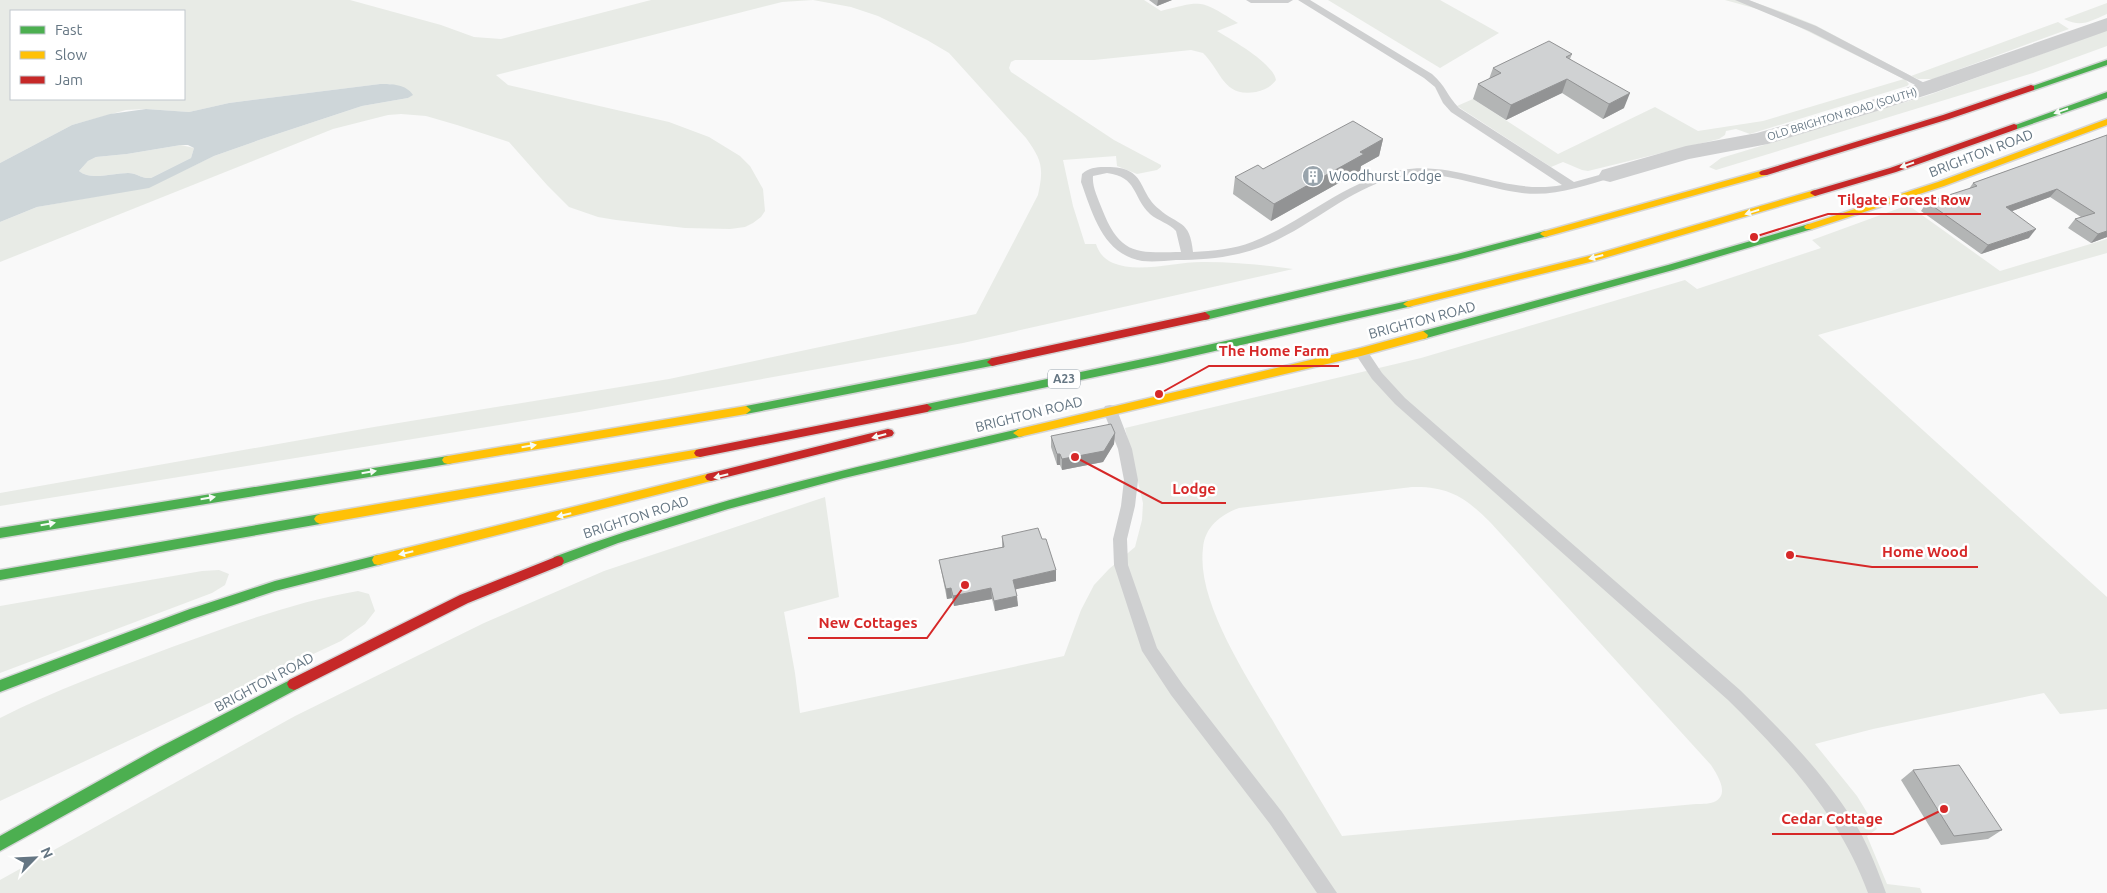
<svg xmlns="http://www.w3.org/2000/svg" width="2107" height="893" font-family="Ubuntu,sans-serif">
	<style>
		.green { fill: #e8ebe6; fill-rule: evenodd }
		.water { fill: #ced6d9; fill-rule: evenodd }
		.lines { fill: none; stroke-linecap: round; stroke-linejoin: round }
		.fast-casing { stroke: #d5d6d7; stroke-width: 3 }
		.slow-casing { stroke: #d5d6d7; stroke-width: 3 }
		.jam-casing { stroke: #d5d6d7; stroke-width: 3 }
		.lane { fill: #cecfd0; fill-rule: evenodd }
		.street { fill: #cecfd0; fill-rule: evenodd }
		.fast { fill: #4caf50; fill-rule: evenodd }
		.slow { fill: #ffc107; fill-rule: evenodd }
		.jam { fill: #c62828; fill-rule: evenodd }
		.wall { fill: #b3b5b5 }
		.shaded-wall { fill: #929394 }
		.building { fill: #d0d2d3; stroke: #929394 }
		.oneway { fill: #f6fbf6 }
		.labels { text-anchor: middle; stroke-width: 5; stroke-linejoin: round; paint-order: stroke }
		.far-street-label { font-size: 11px; fill: #657683; stroke: #fff }
		.shield { fill: #fff; stroke: #939fa8; stroke-width: 1 }
		.shield-label { font-size: 12px; font-weight: bold; fill: #657683 }
		.street-label { font-size: 14px; fill: #657683; stroke: #fff }
		.poi-label { font-size: 14px; fill: #657683; stroke: #fff; text-anchor: start }
		.leader { fill: none; stroke: #d62828; stroke-width: 2 }
		.callout-dot { fill: #d62828; stroke: #fff; stroke-width: 2 }
		.callout-label { font-size: 15px; text-anchor: middle; font-weight: bold; fill: #d62828; stroke: #fff; stroke-width: 5; stroke-linejoin: round; paint-order: stroke }
	</style>
	<rect width="100%" height="100%" fill="#f9f9f9"/>
	<g class="green">
		<path d="M0,0H350L441,25L474,37L501,39L520,34L651,0H1144L1161,11C1204,0 1200,0 1238,23L1217,31C1232,40 1273,63 1276,80C1271,87 1264,90 1256,92C1223,98 1221,70 1203,53L1191,50L1094,60H1015L1011,62L1009,68L1011,72L1114,140L1161,165V167L1157,170L1137,174L1117,166L1116,156L1063,160L1073,206L1085,244H1096C1099,253 1104,259 1113,263C1139,274 1178,261 1205,262C1234,262 1264,265 1293,269L963,343L579,412L0,506V493L374,427L669,379L976,314L1038,195C1044,168 1042,160 1026,138L949,53L927,40L878,16L851,7L813,0L782,2L496,75L508,85L669,122L709,137L740,156L750,166L763,189L765,211L761,217L753,223L745,227L730,229L685,228L616,220L598,217L569,207L547,185L509,142L457,125L426,116L401,114L388,115L333,129L0,262V222L37,207L149,187L214,156L262,139L362,106L408,98L412,95L391,84H380L229,103L189,112L146,109L126,110L72,125L0,163ZM11,11H184V99H11Z"/>
		<polygon points="1328,0 1440,0 1499,33 1440,68"/>
		<polygon points="1725,0 1748,0 1785,13 1815,25 1911,76 2058,22 2069,29 1933,79 1918,79 1911,76 1905,79 1909,84 1907,86 1750,134 1736,129 1726,131 1725,135 1719,139 1588,171 1582,170 1563,162 1551,167 1457,106 1473,99 1558,154 1655,107 1698,131 1763,121 1904,79 1797,26 1761,10"/>
		<path d="M2107,3V14C2090,21 2082,28 2064,19Z"/>
		<polygon points="2107,30 2107,46 2033,73 1716,170 1709,167 1721,158 1929,95"/>
		<path d="M181,145L194,148L191,158L151,178C141,179 137,173 128,173C113,173 91,181 79,171L88,161L96,157L127,154Z"/>
		<path d="M1908,205L2000,271L2107,239V253L1818,335L2107,597V709L2060,714L2044,693L1873,729L1815,744L1857,796L1877,829L1867,836L1887,884L1920,888L1922,893H0V880L295,716L484,623L604,571L825,497L839,597L784,612L795,673L800,713L1064,656L1081,610L1094,585L1109,569L1135,547L1142,520L1143,503L1125,428L1421,358L1685,280L1697,289L1821,248L1812,240ZM1412,487C1448,486 1465,497 1490,522L1711,765C1716,773 1730,793 1716,801C1711,804 1702,804 1696,804L1342,836C1320,800 1299,764 1277,728C1250,681 1196,603 1203,548C1205,527 1220,515 1239,508Z"/>
		<polygon points="219,570 229,574 225,585 212,593 0,673 0,606 202,571"/>
		<path d="M358,591L369,594L375,611L365,624L341,641L0,801V718C55,690 114,669 172,647C233,625 294,602 358,591Z"/>
	</g>
	<path class="water" d="M380,84C392,84 406,84 413,95L408,98L362,106L262,139L214,156L149,188L37,207L0,222V163L72,125L110,114L146,109L189,112L229,103ZM181,145H188L194,148L191,158L151,178C141,179 137,173 128,173C113,173 91,181 79,171L88,161L96,157L127,154Z"/>
	<g class="lines">
		<g class="fast-casing">
			<g id="fast">
				<polygon points="2107,60 2107,65 2034,90 2028,90 2027,88"/>
				<polygon points="2107,92 2107,98 2017,129 2011,129 2010,127"/>
				<polygon points="1809,224 1812,225 1812,229 1673,270 1423,339 1418,335 1423,331 1668,265"/>
				<polygon points="1545,231 1550,234 1548,236 1457,260 1205,320 1200,316 1205,312 1457,254"/>
				<polygon points="1408,301 1413,304 1412,306 1162,363 927,412 922,408 927,404 1162,355"/>
				<polygon points="992,358 997,362 996,365 746,414 741,410 746,406"/>
				<path d="M1019,429L1023,430L1025,433L1023,436L844,478L728,509L618,543L558,566L554,565L552,561L554,557C707,500 860,466 1019,429Z"/>
				<polygon points="448,456 452,457 454,460 452,463 448,464 0,538 0,528"/>
				<polygon points="320,514 324,516 326,519 324,522 320,524 0,580 0,570"/>
				<polygon points="378,555 382,556 384,560 382,564 275,591 192,619 0,692 0,680 190,609 275,581"/>
				<polygon points="294,678 299,680 301,684 299,688 168,758 0,851 0,836 158,748"/>
			</g>
		</g>
		<g class="slow-casing">
			<g id="slow">
				<polygon points="2107,119 2107,125 1944,186 1812,229 1806,229 1804,227 1806,225 1938,182"/>
				<polygon points="1764,170 1767,171 1767,175 1545,237 1540,234 1542,232"/>
				<polygon points="1815,190 1818,191 1818,195 1594,261 1408,307 1403,304 1408,301 1593,255"/>
				<polygon points="1423,331 1428,335 1427,338 1361,356 1019,437 1013,433 1019,429 1361,348"/>
				<polygon points="746,406 751,410 746,414 448,464 444,463 442,460 444,457 448,456"/>
				<polygon points="700,449 704,450 706,453 704,456 700,457 320,524 316,522 314,519 316,516 320,514"/>
				<polygon points="711,473 715,474 717,477 715,480 711,481 378,565 374,564 372,560 374,556 378,555"/>
			</g>
		</g>
		<g class="jam-casing">
			<g id="jam">
				<polygon points="2031,85 2034,86 2034,90 1949,119 1767,175 1761,175 1759,173 1761,171 1943,115"/>
				<polygon points="2014,124 2017,125 2017,129 1896,172 1815,196 1810,193 1812,191 1890,168"/>
				<polygon points="1205,312 1210,316 1209,319 992,366 987,362 992,358"/>
				<polygon points="927,404 932,408 927,412 700,457 696,456 694,453 696,450 700,449"/>
				<polygon points="888,429 892,430 894,433 892,436 711,481 707,480 705,477 707,474 711,473"/>
				<polygon points="558,556 562,557 564,561 562,565 468,603 299,688 294,690 289,688 287,684 289,680 460,595"/>
			</g>
		</g>
		<g class="lane">
			<polygon points="1246,0 1293,0 1288,3 1251,3"/>
			<path d="M1298,0H1310L1432,74C1446,86 1447,96 1459,108L1574,182L1610,172L1616,175L1614,177C1583,186 1554,197 1522,193C1482,188 1443,169 1403,176C1357,184 1320,219 1279,239C1246,256 1212,260 1176,260C1165,261 1153,262 1142,261C1103,254 1093,215 1081,182L1082,174C1088,168 1096,167 1104,167C1148,166 1136,190 1159,209C1178,226 1190,219 1193,252C1213,251 1234,249 1252,242C1304,222 1345,180 1402,170C1456,160 1508,196 1562,185L1451,112L1443,103L1435,87L1424,78ZM1107,173C1138,177 1132,197 1150,214C1158,221 1169,223 1176,231L1181,252C1136,253 1120,255 1102,209C1098,198 1092,187 1093,176Z"/>
			<polygon points="1735,0 1749,0 1816,26 1934,88 1933,90 1925,90 1809,31"/>
			<path d="M1361,347L1366,349L1382,373L1405,398L1740,690C1783,732 1828,777 1859,830C1870,850 1878,871 1886,893H1868C1840,816 1786,757 1728,700L1395,404L1372,379L1356,355L1355,352L1356,349Z"/>
			<polygon points="1110,405 1115,406 1117,410 1132,449 1138,480 1135,506 1127,539 1128,565 1157,648 1183,685 1282,812 1337,893 1317,893 1270,824 1171,695 1142,651 1114,565 1113,539 1121,506 1124,480 1118,449 1103,410 1105,406"/>
		</g>
		<polygon class="street" points="2107,18 2107,31 1936,92 1874,112 1768,144 1689,159 1610,182 1602,180 1599,175 1602,170 1686,146 1757,133 1860,104"/>
		<use href="#fast" class="fast"/>
		<use href="#slow" class="slow"/>
		<use href="#jam" class="jam"/>
	</g>
	<g class="wall">
		<polygon points="1149,0 1172,0 1157,6"/>
		<polygon points="1572,54 1570,59 1624,108 1603,119 1562,93 1506,120 1473,99 1478,84 1489,79 1493,68"/>
		<polygon points="2107,135 2107,237 2091,243 2068,228 2075,219 2081,217 2050,197 2012,211 2029,238 1981,254 1921,211 1927,202 1969,189 1973,183"/>
		<polygon points="1383,139 1379,156 1361,166 1360,171 1271,221 1233,194 1235,177 1263,169"/>
		<polygon points="1115,433 1114,444 1103,462 1062,470 1060,465 1057,465 1051,447 1051,436"/>
		<polygon points="1002,536 1056,581 1015,589 1018,606 995,611 992,599 954,606 952,598 947,599 941,570 939,560 1002,547"/>
		<polygon points="1913,770 2002,830 1988,839 1941,845 1901,780"/>
	</g>
	<g class="shaded-wall">
		<polygon points="1158,0 1172,0 1157,6"/>
		<polygon points="1567,79 1562,93 1506,120 1511,105"/>
		<polygon points="1630,93 1624,108 1603,119 1609,104"/>
		<polygon points="1383,139 1379,156 1361,166 1360,171 1271,221 1274,204 1360,152"/>
		<polygon points="2057,189 2050,197 1999,216 2006,207"/>
		<polygon points="2036,229 2029,238 1981,254 1988,245"/>
		<polygon points="2107,231 2107,237 2091,243 2098,234"/>
		<polygon points="1115,433 1114,444 1103,462 1062,470 1062,459"/>
		<rect x="1057" y="454" width="3" height="11"/>
		<polygon points="1056,570 1056,581 1013,590 1013,580"/>
		<polygon points="951,588 952,598 947,599 946,589"/>
		<polygon points="991,588 992,599 954,606 953,596"/>
		<polygon points="1017,596 1018,606 995,611 994,601"/>
	</g>
	<g class="building">
		<polygon points="1549,41 1572,54 1566,57 1630,93 1609,104 1567,79 1511,105 1478,84 1501,73 1493,68"/>
		<polygon points="1353,121 1383,139 1360,152 1364,154 1274,204 1235,177 1258,165 1263,169"/>
		<polygon points="2107,135 2107,231 2098,234 2075,219 2095,213 2057,189 2006,207 2036,229 1988,245 1927,202 1977,186 1973,183"/>
		<polygon points="1111,424 1115,433 1104,451 1062,459 1060,454 1057,454 1051,436"/>
		<polygon points="1038,528 1042,539 1046,539 1056,570 1013,580 1017,596 994,601 991,588 953,596 951,588 946,589 939,560 1004,547 1002,536"/>
		<polygon points="1959,765 2002,830 1954,836 1913,770"/>
	</g>
	<defs><path id="oneway-solid" d="M-6-.8H1V-3.2L6.5 0L1 3.2V.8H-6Z" transform="scale(1.25)"/></defs>
	<g class="oneway">
		<use href="#oneway-solid" transform="translate(2061 111) rotate(161)"/>
		<use href="#oneway-solid" transform="translate(1907 165) rotate(161)"/>
		<use href="#oneway-solid" transform="translate(1752 212) rotate(163)"/>
		<use href="#oneway-solid" transform="translate(1596 257) rotate(165)"/>
		<use href="#oneway-solid" transform="translate(879 436) rotate(165)"/>
		<use href="#oneway-solid" transform="translate(529 446) rotate(-9)"/>
		<use href="#oneway-solid" transform="translate(369 472) rotate(-9)"/>
		<use href="#oneway-solid" transform="translate(721 476) rotate(166)"/>
		<use href="#oneway-solid" transform="translate(208 498) rotate(-9)"/>
		<use href="#oneway-solid" transform="translate(564 515) rotate(166)"/>
		<use href="#oneway-solid" transform="translate(48 524) rotate(-10)"/>
		<use href="#oneway-solid" transform="translate(406 553) rotate(167)"/>
	</g>
	<defs>
		<g id="building-disc" transform="scale(1.125)"><circle r="9.5" fill="#99a4ac" stroke="#fff"/><path d="M-4-6H4V6H1V3H-1V6H-4ZM-2.5-4.3h1.7v1.8h-1.7ZM.8-4.3h1.7v1.8H.8ZM-2.5-1h1.7V.8h-1.7ZM.8-1h1.7V.8H.8Z" fill="#fff"/></g>
	</defs>
	<g fill-rule="evenodd">
		<use href="#building-disc" x="1313" y="176"/>
	</g>
	<g class="labels">
		<g class="far-street-label">
			<text transform="translate(1842 114) rotate(-17)" y="4">OLD BRIGHTON ROAD (SOUTH)</text>
		</g>
		<rect class="shield" x="1048" y="369.5" width="32" height="19" rx="4"/>
		<g class="shield-label">
			<text x="1064" y="383">A23</text>
		</g>
		<g class="street-label">
			<text transform="translate(1981 153) rotate(-21)" y="5">BRIGHTON ROAD</text>
			<text transform="translate(1422 320) rotate(-15)" y="5">BRIGHTON ROAD</text>
			<text transform="translate(1029 414) rotate(-14)" y="5">BRIGHTON ROAD</text>
			<text transform="translate(636 517) rotate(-18)" y="5">BRIGHTON ROAD</text>
			<text transform="translate(264 682) rotate(-28)" y="5">BRIGHTON ROAD</text>
		</g>
		<g class="poi-label">
			<text x="1329" y="181">Woodhurst Lodge</text>
		</g>
	</g>
	<path class="leader" d="M1754 237L1828 214H1981M1159 394L1209 366H1339M1075 457L1162 503H1226M1790 555L1872 567H1978M965 585L927 638H808M1944 809L1893 834H1772"/>
	<g class="callout-dot">
		<circle cx="1754" cy="237" r="5"/>
		<circle cx="1159" cy="394" r="5"/>
		<circle cx="1075" cy="457" r="5"/>
		<circle cx="1790" cy="555" r="5"/>
		<circle cx="965" cy="585" r="5"/>
		<circle cx="1944" cy="809" r="5"/>
	</g>
	<g class="callout-label">
		<text x="1904" y="205">Tilgate Forest Row</text>
		<text x="1274" y="356">The Home Farm</text>
		<text x="1194" y="494">Lodge</text>
		<text x="1925" y="557">Home Wood</text>
		<text x="868" y="628">New Cottages</text>
		<text x="1832" y="824">Cedar Cottage</text>
	</g>
	<rect x="10" y="10" width="175" height="90" fill="#ffffff" stroke="#c1c8cd"/>
	<rect x="20" y="26" width="25" height="8" fill="#4caf50" stroke="#c1c8cd"/>
	<text x="55" y="35" font-size="15" fill="#657683">Fast</text>
	<rect x="20" y="51" width="25" height="8" fill="#ffc107" stroke="#c1c8cd"/>
	<text x="55" y="60" font-size="15" fill="#657683">Slow</text>
	<rect x="20" y="76" width="25" height="8" fill="#c62828" stroke="#c1c8cd"/>
	<text x="55" y="85" font-size="15" fill="#657683">Jam</text>
	<g transform="translate(35 858) rotate(66)" stroke="#ffffff" stroke-width="4" paint-order="stroke">
	<path d="M0-4L9 19L0 12L-9 19Z" fill="#657683"/>
	<text y="-8" font-size="14" font-weight="bold" text-anchor="middle" fill="#657683">N</text>
	</g>
</svg>
